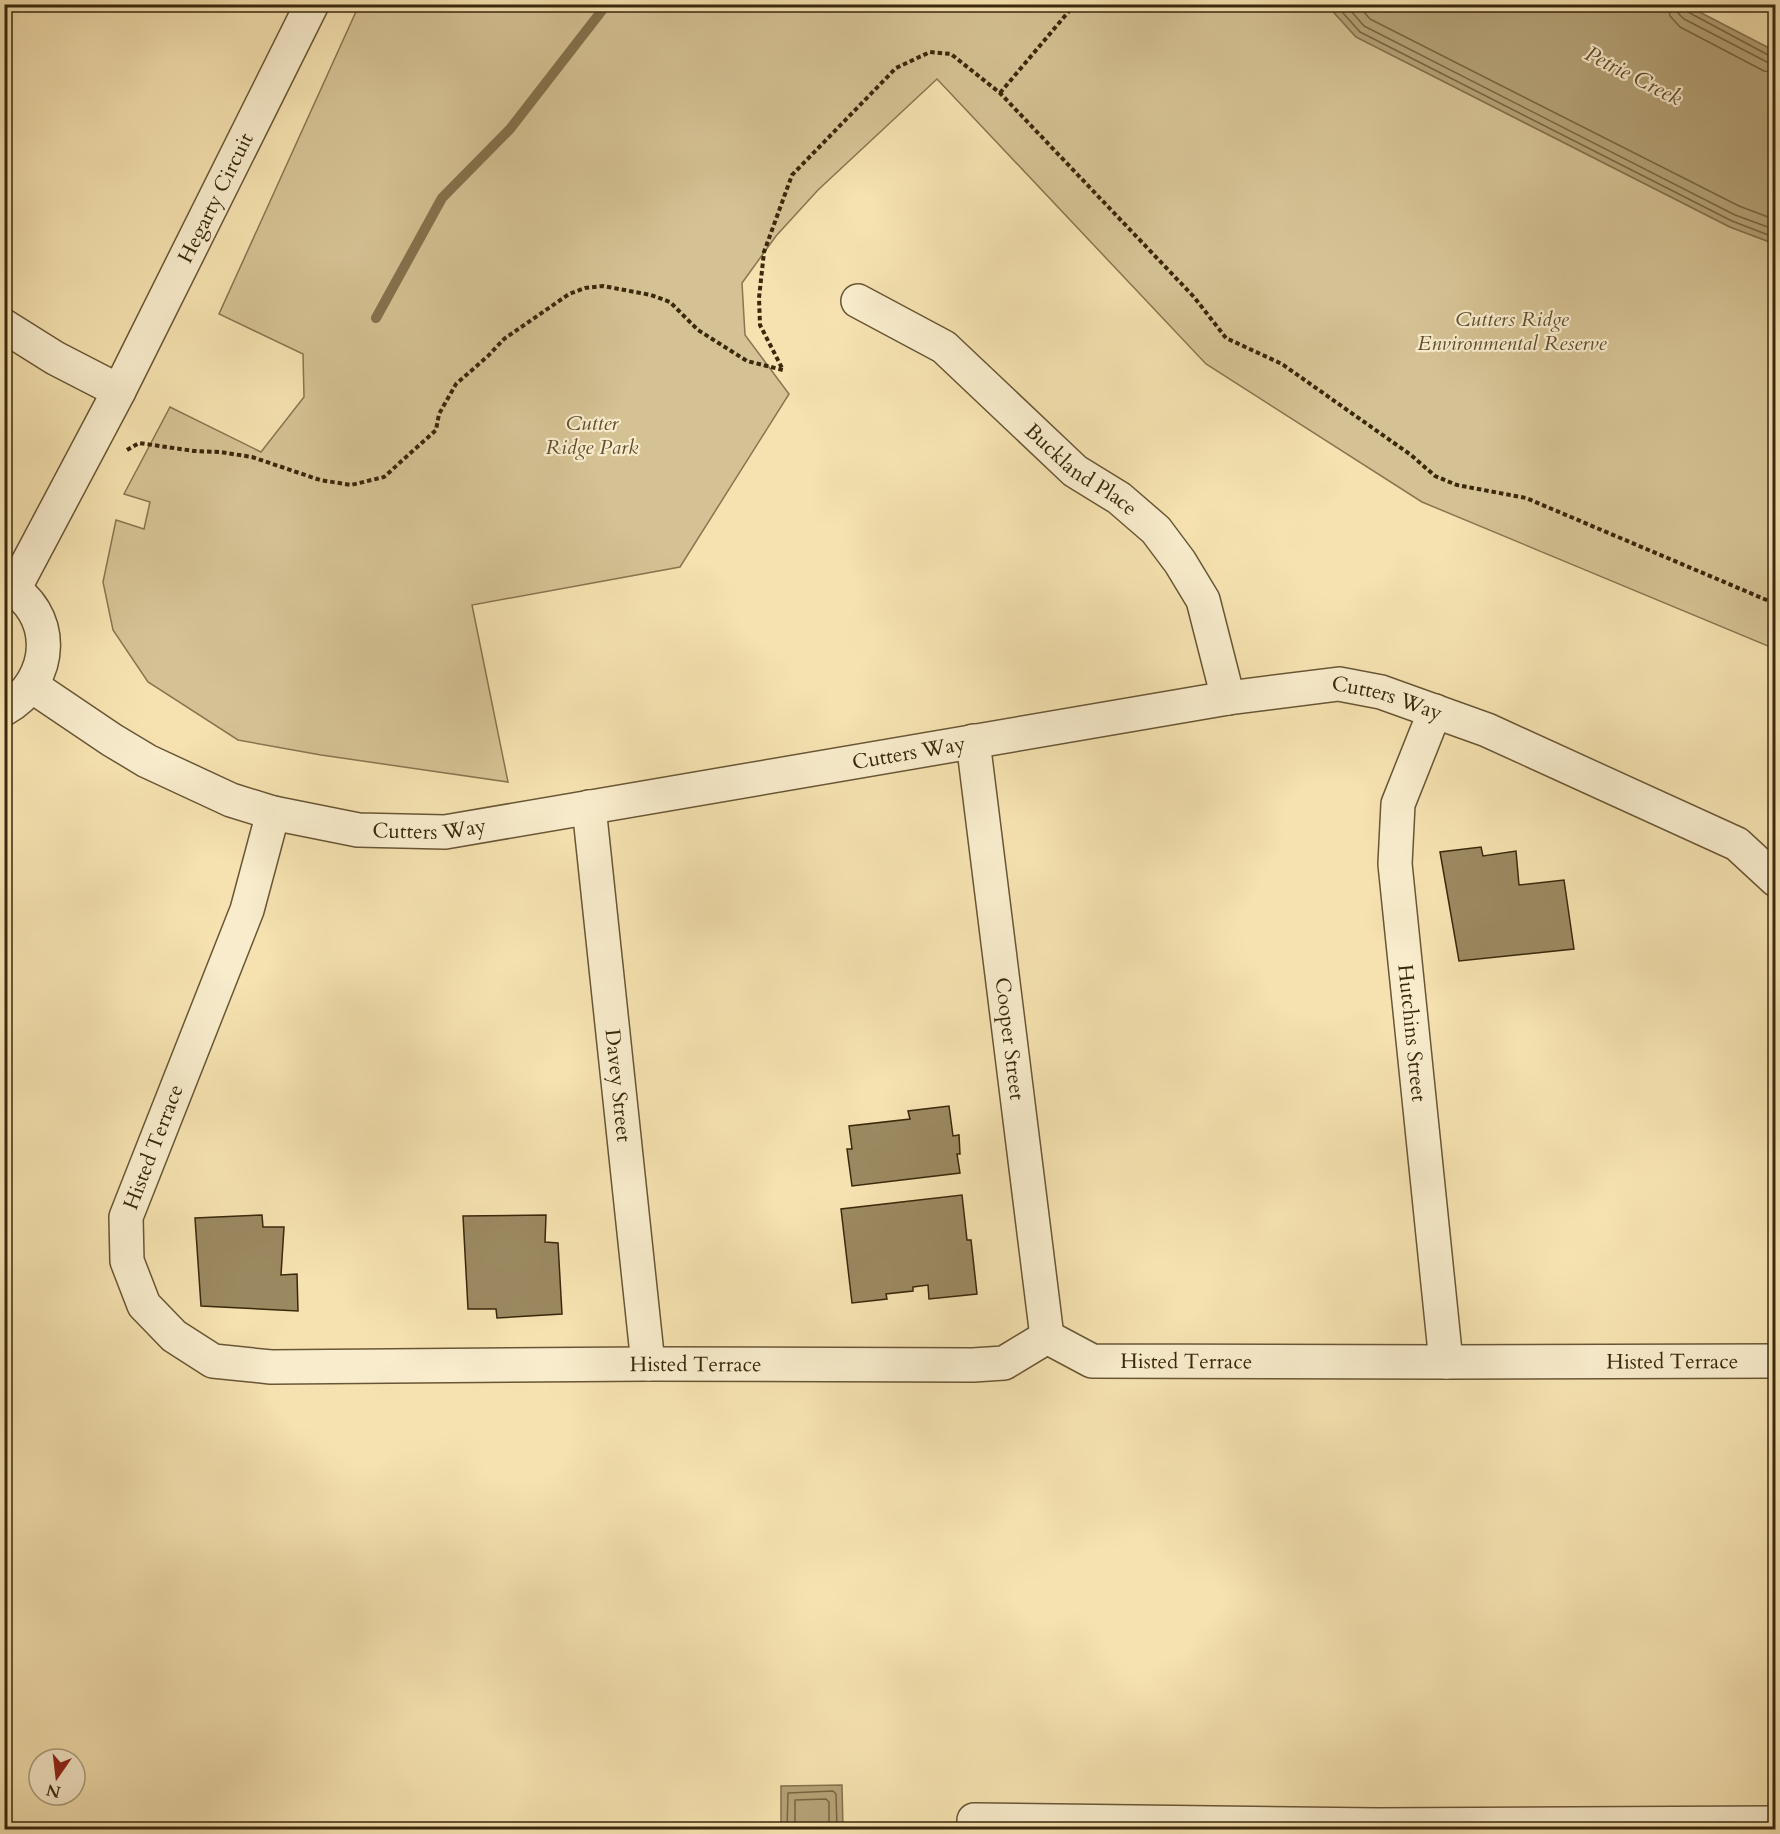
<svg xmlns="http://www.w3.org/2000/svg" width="1780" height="1834" font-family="Cardo,serif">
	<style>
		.green { fill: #d5c294; stroke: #887550; stroke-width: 1.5 }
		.water { fill: #b5a378; stroke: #84724d; stroke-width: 1.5 }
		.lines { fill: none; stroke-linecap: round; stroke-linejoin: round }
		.shore { stroke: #786642; stroke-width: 1.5 }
		.stream { stroke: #84724d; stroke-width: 10 }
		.building { fill: #9b8961; stroke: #3a280c; stroke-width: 1.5 }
		.minor-casing { stroke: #695635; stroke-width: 36 }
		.path { stroke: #3a280c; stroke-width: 4; stroke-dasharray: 4.5 3; stroke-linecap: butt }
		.minor { stroke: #f8eccc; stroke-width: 33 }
		.labels { text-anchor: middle; stroke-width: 4.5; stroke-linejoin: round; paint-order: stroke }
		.street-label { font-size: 21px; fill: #3a280c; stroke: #f8eccc }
		.park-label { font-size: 21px; font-style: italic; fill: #614e2e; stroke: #f8eccc }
		.water-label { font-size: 22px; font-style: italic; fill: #5f4d2c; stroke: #f8eccc }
	</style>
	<rect width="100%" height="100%" fill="#f5e2b0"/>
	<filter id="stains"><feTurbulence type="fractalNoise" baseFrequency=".00333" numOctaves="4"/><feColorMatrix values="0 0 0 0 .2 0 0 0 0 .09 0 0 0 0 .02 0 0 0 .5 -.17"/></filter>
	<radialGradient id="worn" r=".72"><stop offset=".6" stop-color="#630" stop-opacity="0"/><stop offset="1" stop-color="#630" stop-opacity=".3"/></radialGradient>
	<polygon class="green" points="359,5 1327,5 1356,37 1730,227 1775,244 1775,649 1422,502 1206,364 937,79 818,190 776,236 742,283 745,335 789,394 680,567 472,605 508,782 321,755 238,740 148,682 113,630 103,582 116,520 144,529 150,502 124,494 170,407 261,452 304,397 303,354 219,314"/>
	<g class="water">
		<polygon points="1327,5 1686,5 1775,51 1775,244 1730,227 1356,37"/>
		<polygon points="842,1785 843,1829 781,1829 781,1786"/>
	</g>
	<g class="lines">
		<g class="shore">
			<polyline points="1335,4 1360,32 1732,221 1776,238"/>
			<polyline points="1345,4 1364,26 1735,215 1776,230"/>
			<polyline points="1357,4 1370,19 1739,206 1776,220"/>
			<polyline points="1668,4 1670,16 1680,27 1764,71 1776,73"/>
			<polyline points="1677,4 1678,13 1684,19 1767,62 1776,64"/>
			<polyline points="1684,4 1685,9 1688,12 1770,56 1776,56"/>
			<polyline points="787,1830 788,1793 833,1791 836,1794 837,1830"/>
			<polyline points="795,1830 795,1800 826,1799 829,1802 829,1830"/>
		</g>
		<polyline class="stream" points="376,318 442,198 510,129 607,4"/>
	</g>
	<g class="building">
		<polygon points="1481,847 1483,856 1516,851 1519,885 1564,880 1574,949 1459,961 1440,852"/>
		<polygon points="949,1106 953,1136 959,1135 960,1154 957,1154 960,1173 852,1186 847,1149 852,1149 849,1126 910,1119 908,1111"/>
		<polygon points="962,1195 967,1240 971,1240 977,1294 929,1299 928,1285 913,1287 913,1291 886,1294 887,1299 852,1303 841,1209"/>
		<polygon points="262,1215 263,1227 284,1227 281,1275 297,1274 298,1311 201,1306 195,1218"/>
		<polygon points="546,1215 545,1242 558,1243 562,1314 497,1318 496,1309 468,1309 463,1216"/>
	</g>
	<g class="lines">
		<g class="minor-casing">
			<g id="minor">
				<path id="s1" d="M858,301L944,347L1075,471L1119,498L1156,530L1180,562L1203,600L1228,698"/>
				<polyline points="4,326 55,358 119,391"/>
				<path d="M4,584C58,611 55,681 4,709"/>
				<path id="s2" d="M14,589L119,391L312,4"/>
				<path id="s3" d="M32,686L112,740L147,761L231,800L273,813L358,830L445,832L1228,698L1339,684L1381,692L1487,730L1737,844L1776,880"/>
				<path id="s4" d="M1435,711L1398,804L1395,864L1446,1362"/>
				<path id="s5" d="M973,741L1047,1337"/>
				<path id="s6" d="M589,807L648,1364"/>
				<path id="s7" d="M273,813L247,910L126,1217L127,1261L144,1305L174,1336L213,1361L271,1367L648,1364L973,1365L1004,1363L1047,1337L1092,1361L1446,1362L1776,1361"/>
				<polyline points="974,1820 1378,1825 1776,1823"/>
			</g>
		</g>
		<g class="path">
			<polyline points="1000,93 1075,4"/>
			<polyline points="127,450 139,443 194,451 220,452 252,457 320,480 351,485 384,477 436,430 439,414 456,384 488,356 504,339 569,294 585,288 603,286 651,295 670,302 698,330 747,361 783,370 760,325 759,298 764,252 792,175 896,68 930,52 951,54 1000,93 1194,297 1226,338 1282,364 1411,455 1435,476 1457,485 1526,498 1776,604"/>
		</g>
		<use href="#minor" class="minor"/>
	</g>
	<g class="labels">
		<g class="street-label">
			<text dy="7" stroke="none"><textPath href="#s2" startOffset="440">Hegarty Circuit</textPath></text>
			<text dy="7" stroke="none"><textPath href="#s1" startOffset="282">Buckland Place</textPath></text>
			<text dy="7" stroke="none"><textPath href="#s3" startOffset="1404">Cutters Way</textPath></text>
			<text dy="7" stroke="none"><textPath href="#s3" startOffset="918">Cutters Way</textPath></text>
			<text dy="7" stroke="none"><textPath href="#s3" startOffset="432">Cutters Way</textPath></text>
			<text dy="7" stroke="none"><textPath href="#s4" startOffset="330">Hutchins Street</textPath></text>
			<text dy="7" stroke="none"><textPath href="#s5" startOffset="300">Cooper Street</textPath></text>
			<text dy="7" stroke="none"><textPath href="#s6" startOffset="280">Davey Street</textPath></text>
			<text transform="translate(153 1147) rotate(-69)" y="7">Histed Terrace</text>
			<text dy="7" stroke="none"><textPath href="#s7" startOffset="1598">Histed Terrace</textPath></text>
			<text dy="7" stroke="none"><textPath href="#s7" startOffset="2084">Histed Terrace</textPath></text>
			<text dy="7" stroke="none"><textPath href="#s7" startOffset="1094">Histed Terrace</textPath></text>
		</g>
		<g class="park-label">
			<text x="1512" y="326">Cutters Ridge<tspan x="1512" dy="24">Environmental Reserve</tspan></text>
			<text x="592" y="430">Cutter<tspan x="592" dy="24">Ridge Park</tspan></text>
		</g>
		<g class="water-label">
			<text transform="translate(1634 75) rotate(27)" y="8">Petrie Creek</text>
		</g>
	</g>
	<rect width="1780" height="1834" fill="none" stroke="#f5e2b0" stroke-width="24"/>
	<rect x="6" y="6" width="1768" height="1822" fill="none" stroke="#3a280c" stroke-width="3"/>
	<rect x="12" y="12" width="1756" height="1810" fill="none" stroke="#3a280c" stroke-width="1.5"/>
	<g transform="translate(57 1777) rotate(194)"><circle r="28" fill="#f8eccc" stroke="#ac9e7f" stroke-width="1.5"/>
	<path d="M0-4.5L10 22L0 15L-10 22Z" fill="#8f2418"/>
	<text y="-9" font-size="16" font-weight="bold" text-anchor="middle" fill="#3a280c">N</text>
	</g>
	<rect width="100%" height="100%" filter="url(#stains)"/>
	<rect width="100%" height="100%" fill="url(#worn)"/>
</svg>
